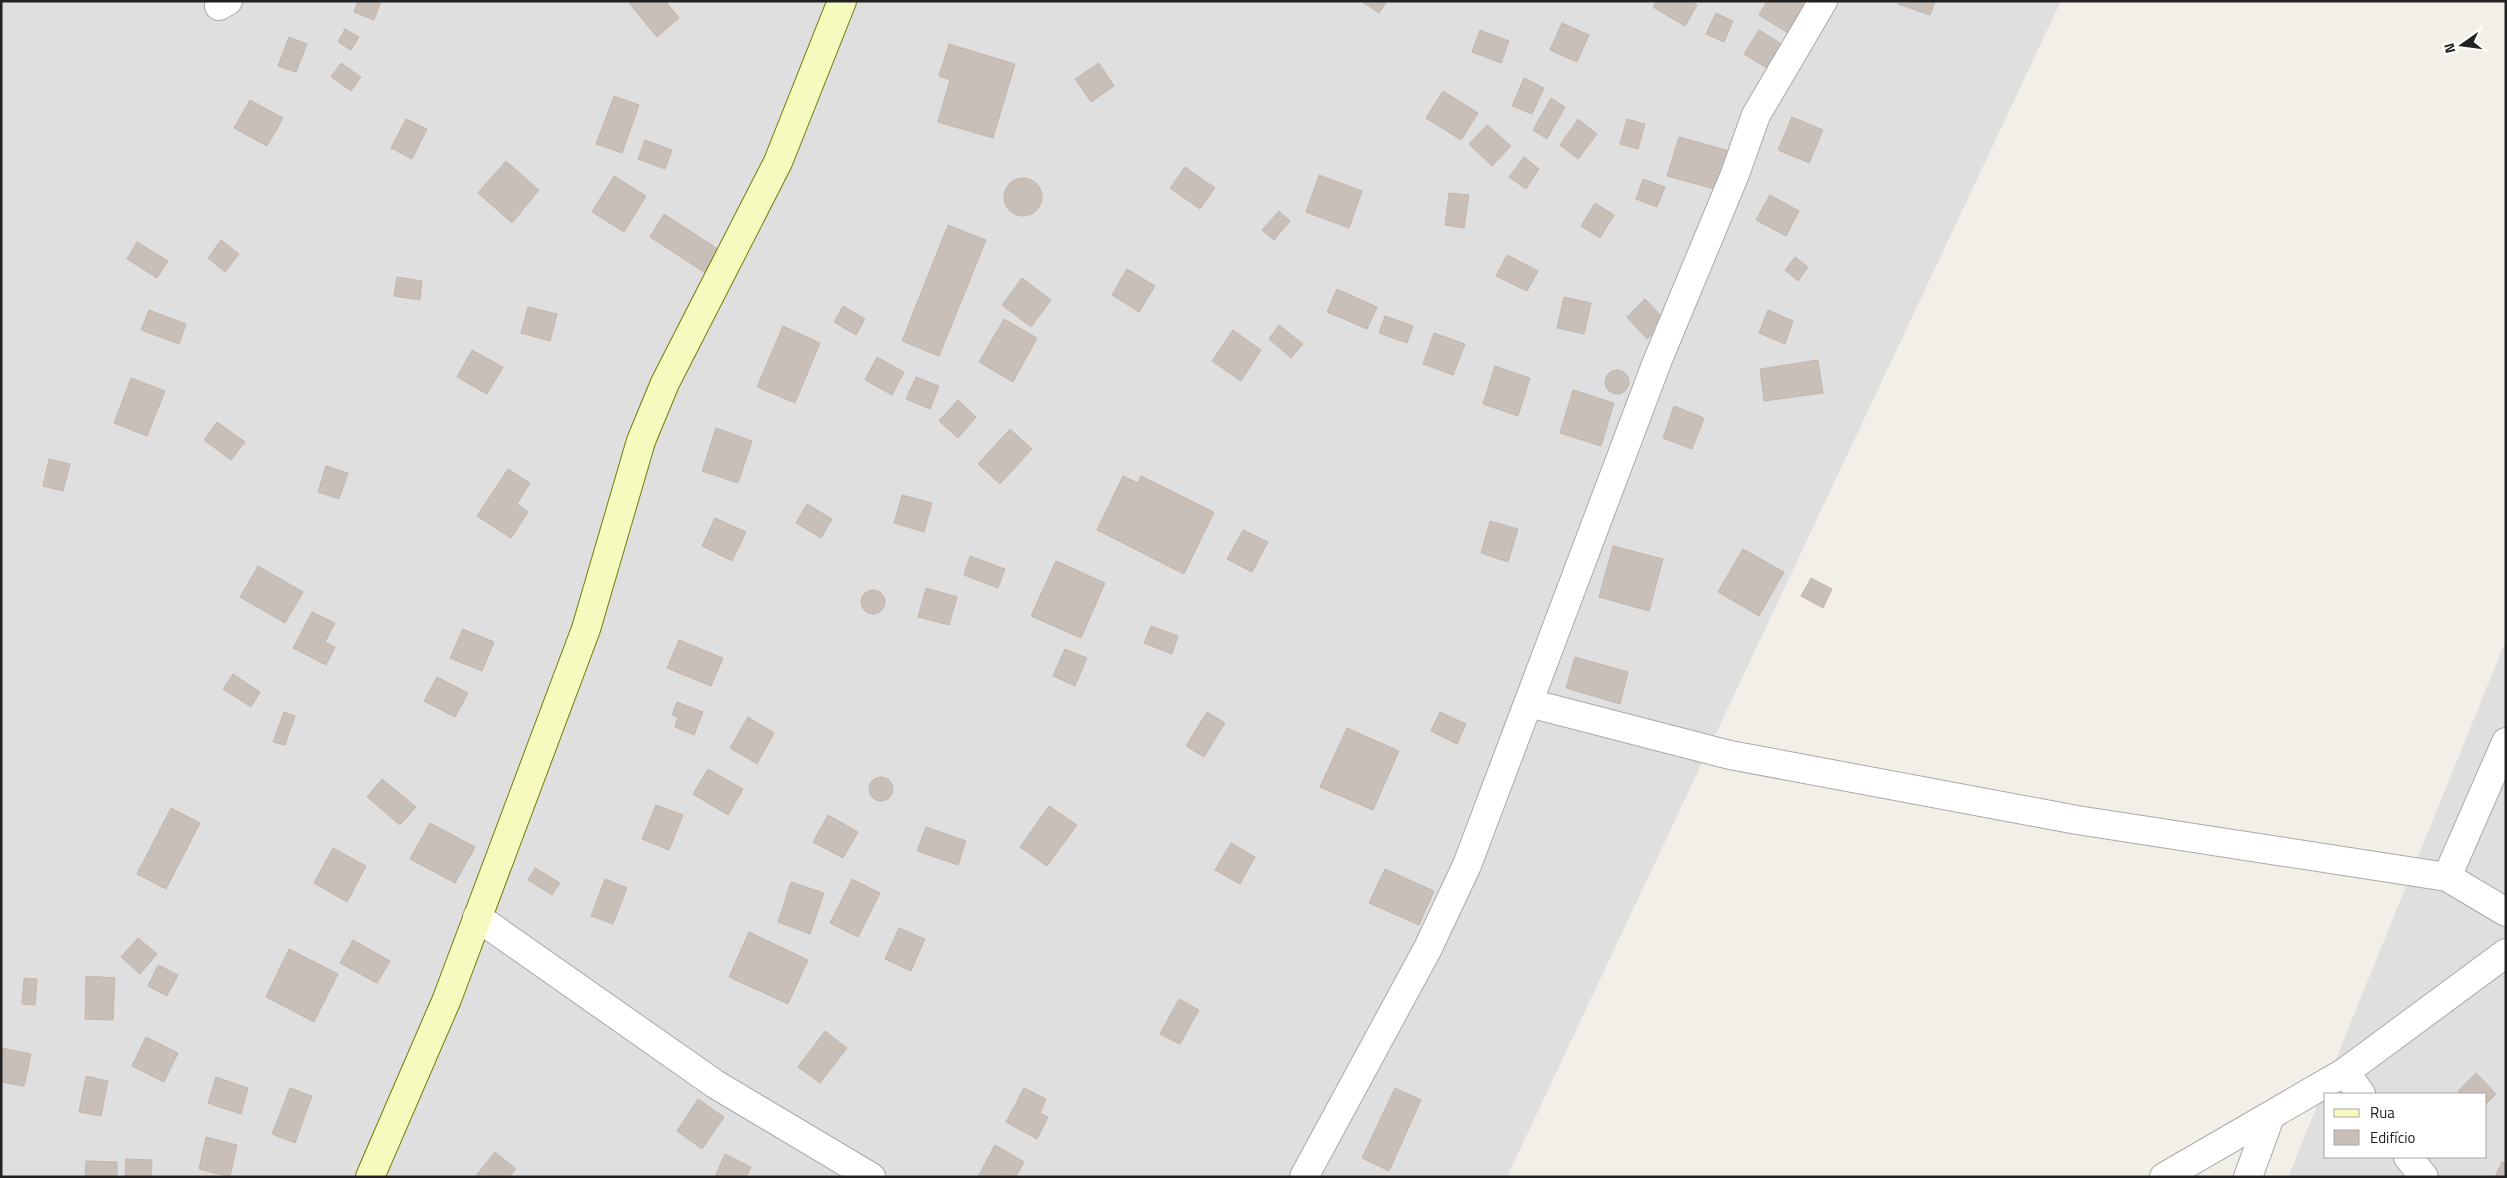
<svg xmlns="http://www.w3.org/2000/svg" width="2507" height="1178" font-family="'Titillium Web',sans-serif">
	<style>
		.residential { fill: #e0dfdf; fill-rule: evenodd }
		.building { fill: #c7bfb8; stroke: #c4b6ab }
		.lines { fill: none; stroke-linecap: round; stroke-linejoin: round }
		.street-casing { stroke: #a9a9a9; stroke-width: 30 }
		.secondary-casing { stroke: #707d05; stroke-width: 30 }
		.street { stroke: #fff; stroke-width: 28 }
		.secondary { stroke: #f7fabf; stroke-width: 28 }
	</style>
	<rect width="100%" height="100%" fill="#f2efe9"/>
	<g class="residential">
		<polygon points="1,1 2061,1 1507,1177 1,1177"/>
		<path d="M2506,640V1177H2288ZM2326,1094H2486V1157H2326Z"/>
	</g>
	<g class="building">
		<polygon points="358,1 381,1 374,20 354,12"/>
		<polygon points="630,1 665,1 679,18 657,37 629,3"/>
		<polygon points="1361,1 1387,1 1379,13"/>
		<polygon points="1657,1 1690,1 1697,5 1685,26 1653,7"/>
		<polygon points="1767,1 1799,1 1804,5 1788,33 1759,15"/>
		<polygon points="1899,1 1935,1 1930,15 1898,4"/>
		<polygon points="1716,13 1733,21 1724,42 1706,34"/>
		<polygon points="1562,23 1589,35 1577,62 1550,50"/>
		<polygon points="345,29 359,37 351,50 338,42"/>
		<polygon points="1480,30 1509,41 1501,63 1472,52"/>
		<polygon points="1759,30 1788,48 1773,72 1744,54"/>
		<polygon points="289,37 307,44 296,72 278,66"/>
		<polygon points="949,44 1015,64 993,138 938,122 950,80 939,76"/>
		<polygon points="341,63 361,77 351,91 331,77"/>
		<polygon points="1099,63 1114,86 1091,102 1075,79"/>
		<polygon points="1524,78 1544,88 1532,114 1512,106"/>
		<polygon points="1443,91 1478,113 1461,140 1426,118"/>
		<polygon points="614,96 639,105 622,153 596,144"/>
		<polygon points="1551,98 1565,107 1547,139 1533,130"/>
		<polygon points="250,100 283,118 267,146 234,128"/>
		<polygon points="1792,117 1823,130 1809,163 1778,150"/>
		<polygon points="406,119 427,129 412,159 391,148"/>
		<polygon points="1578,119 1597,134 1578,159 1560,145"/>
		<polygon points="1627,119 1645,124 1638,149 1620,144"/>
		<polygon points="1487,125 1511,146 1492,166 1469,144"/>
		<polygon points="1679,137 1737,153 1726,192 1667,176"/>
		<polygon points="645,140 672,150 665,169 638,159"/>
		<polygon points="1524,157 1539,169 1526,189 1509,177"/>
		<polygon points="506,161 539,190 512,223 478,193"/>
		<polygon points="1185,167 1215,188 1200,209 1170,188"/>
		<polygon points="1319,175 1362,191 1349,228 1306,212"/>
		<polygon points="614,176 646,196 624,232 592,212"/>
		<circle cx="1023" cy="197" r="19"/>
		<polygon points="1643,179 1665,187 1657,207 1636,199"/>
		<polygon points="1449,193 1469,195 1464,228 1445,225"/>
		<polygon points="1770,195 1799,211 1786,236 1756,220"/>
		<polygon points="1595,203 1614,215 1600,238 1581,226"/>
		<polygon points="1279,211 1290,221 1274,240 1262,230"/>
		<polygon points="664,214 727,255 713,278 650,237"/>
		<polygon points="948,225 986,240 939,356 902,341"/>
		<polygon points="221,240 239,254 225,272 208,258"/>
		<polygon points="137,242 168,261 157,278 127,259"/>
		<polygon points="1507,255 1538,271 1527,291 1496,276"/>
		<polygon points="1795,257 1808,267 1798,281 1785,270"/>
		<polygon points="1127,269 1155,286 1139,312 1112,295"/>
		<polygon points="397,277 422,281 420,300 394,296"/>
		<polygon points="1022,278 1051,300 1031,327 1002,305"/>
		<polygon points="1337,289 1377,307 1367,329 1327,312"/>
		<polygon points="1564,297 1591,303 1584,334 1557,328"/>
		<polygon points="1645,299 1666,321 1647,339 1627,317"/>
		<polygon points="843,306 865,319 856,335 834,322"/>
		<polygon points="528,307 557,314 550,341 521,333"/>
		<polygon points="149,310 186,324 179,344 141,330"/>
		<polygon points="1768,310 1793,321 1785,344 1759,333"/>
		<polygon points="1385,316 1413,326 1407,343 1379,333"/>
		<polygon points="1004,319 1037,338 1013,382 979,362"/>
		<polygon points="1279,325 1303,344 1291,358 1269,339"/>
		<polygon points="783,326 820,343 795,403 757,387"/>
		<polygon points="1233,330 1261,350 1241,381 1212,361"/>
		<polygon points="1434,333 1465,344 1453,375 1423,364"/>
		<polygon points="472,350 503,367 487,394 457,377"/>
		<polygon points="877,357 904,372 892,395 865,380"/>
		<polygon points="1818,360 1823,393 1764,401 1760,369"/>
		<polygon points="1495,366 1530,378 1518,416 1483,404"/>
		<circle cx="1617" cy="382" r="12"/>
		<polygon points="916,377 939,386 930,409 906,399"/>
		<polygon points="131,378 165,391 147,436 114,423"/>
		<polygon points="1573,390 1614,403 1601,446 1560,433"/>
		<polygon points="958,400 976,417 958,438 939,421"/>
		<polygon points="1674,406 1704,418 1692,449 1663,438"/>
		<polygon points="217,422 245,442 231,460 204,440"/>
		<polygon points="716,428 752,441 738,483 702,471"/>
		<polygon points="1010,429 1032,449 1000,484 978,464"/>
		<polygon points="49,459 70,464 63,491 43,486"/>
		<polygon points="326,466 348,473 339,499 318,492"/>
		<polygon points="508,469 530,483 517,504 528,512 511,538 477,516"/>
		<polygon points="1123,476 1138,483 1141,476 1214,512 1184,574 1097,530"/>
		<polygon points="902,495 932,503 924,532 894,523"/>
		<polygon points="807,504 832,519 821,538 796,523"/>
		<polygon points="715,518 746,532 732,561 702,546"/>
		<polygon points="1490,521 1518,529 1508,562 1481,553"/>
		<polygon points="1243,530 1268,542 1252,572 1227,559"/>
		<polygon points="1613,546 1663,559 1649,611 1599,597"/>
		<polygon points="1743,549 1784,572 1759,616 1718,592"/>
		<polygon points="970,556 1005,569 998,588 964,575"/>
		<polygon points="1056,561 1105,583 1081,638 1031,616"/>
		<polygon points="258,566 303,592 285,623 240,597"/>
		<polygon points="1811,578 1832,589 1823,608 1801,596"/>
		<polygon points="926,588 957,597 949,625 918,617"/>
		<circle cx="873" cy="602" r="12"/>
		<polygon points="312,612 335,623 325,642 335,647 326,665 293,648"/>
		<polygon points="1151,626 1178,636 1172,654 1144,643"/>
		<polygon points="463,629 494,642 482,671 450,658"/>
		<polygon points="679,640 723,658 711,686 667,668"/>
		<polygon points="1065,649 1087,658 1075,686 1053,676"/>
		<polygon points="1575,657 1628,672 1620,704 1566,688"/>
		<polygon points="233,674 260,692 251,707 223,689"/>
		<polygon points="437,677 468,693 455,717 424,701"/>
		<polygon points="677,702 703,712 694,735 675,727 678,717 672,715"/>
		<polygon points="284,712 295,716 285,745 273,742"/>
		<polygon points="1207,712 1225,723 1204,757 1186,746"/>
		<polygon points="1440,712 1466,724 1457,744 1431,731"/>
		<polygon points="748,717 774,733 757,764 730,748"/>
		<polygon points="1347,728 1399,751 1373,810 1320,787"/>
		<polygon points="708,769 743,789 728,815 693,794"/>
		<circle cx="881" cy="789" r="12"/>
		<polygon points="382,779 416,807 400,825 367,797"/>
		<polygon points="656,805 683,815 669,850 642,839"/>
		<polygon points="1049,806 1077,825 1047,866 1020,847"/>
		<polygon points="171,808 200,823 166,889 137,874"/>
		<polygon points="828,815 858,832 843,858 813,842"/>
		<polygon points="430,823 475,847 455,883 410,859"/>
		<polygon points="926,827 966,841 958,865 917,851"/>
		<polygon points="1231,843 1255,857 1240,884 1215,870"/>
		<polygon points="333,848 366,866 347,902 314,883"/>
		<polygon points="535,868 560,883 552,895 528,880"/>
		<polygon points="1385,869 1434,891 1419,925 1369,903"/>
		<polygon points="605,879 627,888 613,924 591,916"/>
		<polygon points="852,879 880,893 858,937 830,923"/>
		<polygon points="791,882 824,893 810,934 778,922"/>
		<polygon points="899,928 925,939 911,971 885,959"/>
		<polygon points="749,932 808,960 788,1004 729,977"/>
		<polygon points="138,938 157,954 140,974 121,957"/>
		<polygon points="353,940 390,961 377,983 340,963"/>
		<polygon points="289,949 338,974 314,1022 266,997"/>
		<polygon points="158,965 178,975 167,996 148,986"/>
		<polygon points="86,976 115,978 113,1020 85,1019"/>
		<polygon points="24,978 37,979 35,1005 22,1004"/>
		<polygon points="1179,999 1199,1010 1180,1044 1160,1034"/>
		<polygon points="825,1031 847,1048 820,1083 798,1067"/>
		<polygon points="146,1037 178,1053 164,1082 132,1066"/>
		<polygon points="1,1048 31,1054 24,1086 1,1082"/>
		<polygon points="2476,1073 2496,1094 2486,1104 2486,1094 2461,1094 2458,1091"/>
		<polygon points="86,1076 108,1081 101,1116 79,1112"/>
		<polygon points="216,1077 248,1088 241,1114 208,1103"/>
		<polygon points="290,1088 312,1096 295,1143 272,1134"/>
		<polygon points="1024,1088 1046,1099 1040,1113 1048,1117 1037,1139 1006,1122"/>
		<polygon points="1395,1088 1421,1100 1389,1171 1362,1158"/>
		<polygon points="698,1099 724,1117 702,1149 677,1131"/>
		<polygon points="206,1137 237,1145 230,1177 199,1169"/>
		<polygon points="995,1145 1024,1162 1016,1177 1006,1175 978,1177"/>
		<polygon points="495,1152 516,1169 509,1177 475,1177"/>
		<polygon points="725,1154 751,1167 746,1177 715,1177"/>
		<polygon points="126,1159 152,1160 151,1177 125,1177"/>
		<polygon points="86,1161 117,1162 117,1177 85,1177"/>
		<polygon points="2502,1162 2506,1163 2506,1177 2495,1177"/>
	</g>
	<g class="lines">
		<g class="street-casing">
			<g id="street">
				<polyline points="219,6 228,1"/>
				<polyline points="1529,703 1730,755 2077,820 2447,877 2506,912"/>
				<polyline points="2447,877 2506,742"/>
				<polyline points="477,917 715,1084 871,1177"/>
				<polyline points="2345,1072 2361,1094"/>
				<polyline points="2408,1157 2424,1177"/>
				<polyline points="1304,1177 1428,948 1467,865 1657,362 1735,174 1756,115 1823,1"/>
				<polyline points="2164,1177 2345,1072 2506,953"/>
				<polyline points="2248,1177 2270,1117"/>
			</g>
		</g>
		<g class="secondary-casing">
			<polyline id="secondary" points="370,1177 447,999 586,629 641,441 665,383 778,162 842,1"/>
		</g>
		<use href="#street" class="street"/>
		<use href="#secondary" class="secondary"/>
	</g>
	<rect width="2507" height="1178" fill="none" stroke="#222222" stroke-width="5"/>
	<rect x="2324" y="1093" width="162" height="65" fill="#ffffff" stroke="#a7a7a7"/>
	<rect x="2334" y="1109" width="25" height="8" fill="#f7fabf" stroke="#a7a7a7"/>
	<text x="2370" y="1118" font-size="15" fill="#222222">Rua</text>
	<rect x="2334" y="1130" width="25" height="15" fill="#c7bfb8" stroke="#a7a7a7"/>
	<text x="2370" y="1143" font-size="15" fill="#222222">Edifício</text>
	<g transform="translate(2462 45) rotate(256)" stroke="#ffffff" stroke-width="4" paint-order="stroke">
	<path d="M0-4L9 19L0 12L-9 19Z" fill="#222222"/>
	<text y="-8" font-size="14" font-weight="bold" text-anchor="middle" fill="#222222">N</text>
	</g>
</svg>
